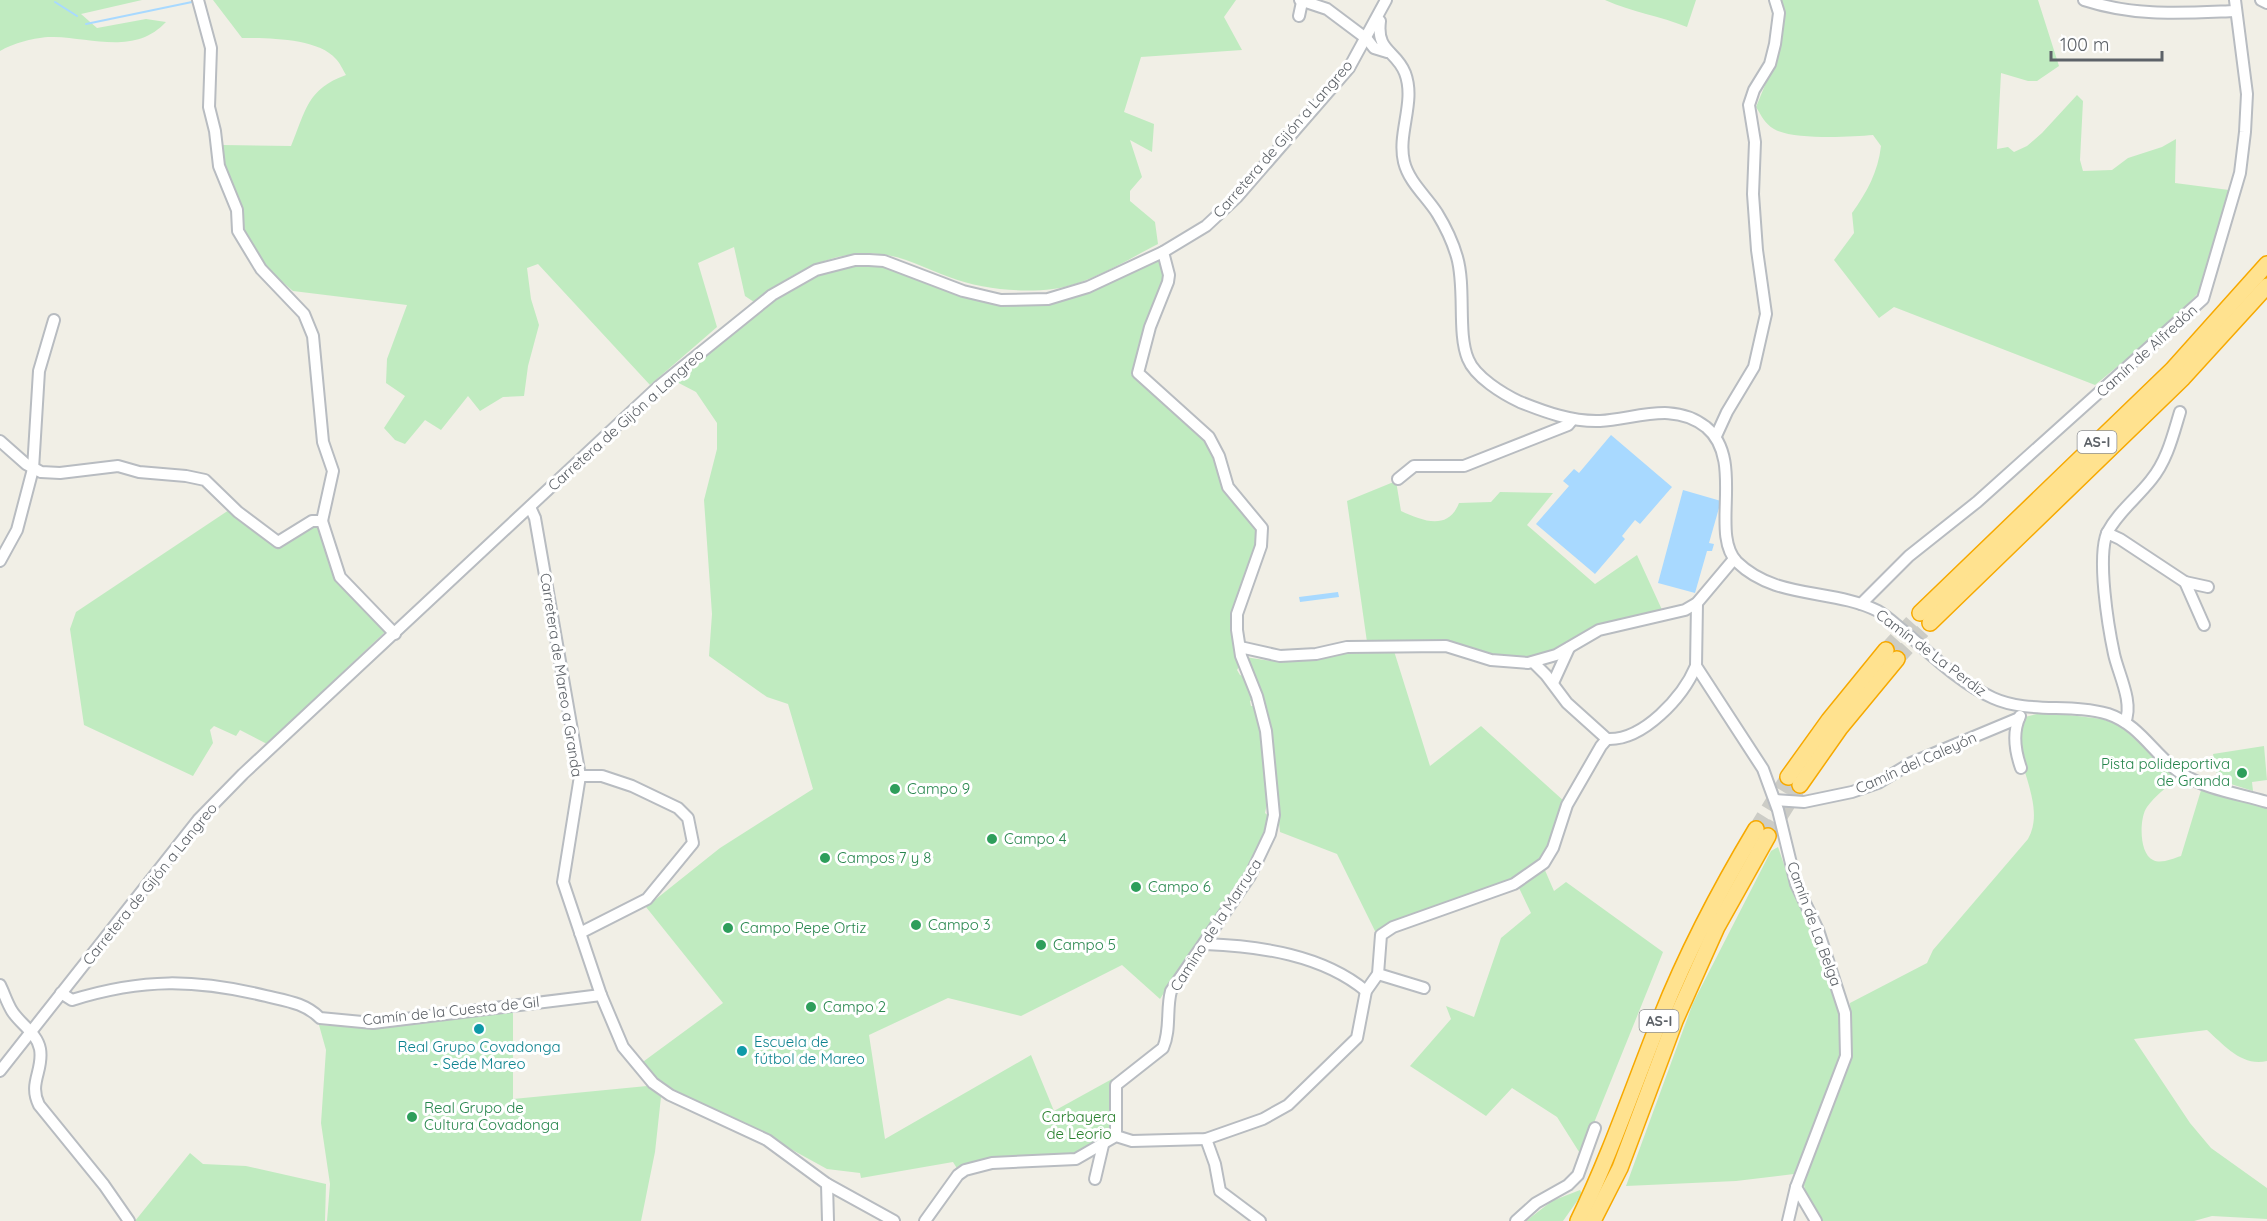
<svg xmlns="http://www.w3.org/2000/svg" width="2267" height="1221" font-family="Quicksand,sans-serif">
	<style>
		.green { fill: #c0ebc0 }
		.water { fill: #a8d9ff }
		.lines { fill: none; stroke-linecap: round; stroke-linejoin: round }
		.stream { stroke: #a8d9ff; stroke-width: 2 }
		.highway-tunnel { stroke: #ccccc6; stroke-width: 15; stroke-dasharray: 15 8; stroke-linecap: butt }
		.minor-casing { stroke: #b8bcc1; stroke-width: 14 }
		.highway-casing { stroke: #f7a900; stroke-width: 18 }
		.minor { stroke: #fff; stroke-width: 10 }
		.highway { stroke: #ffe28f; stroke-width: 15 }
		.leisure-dot { fill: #2e9e5b; stroke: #fff; stroke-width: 2 }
		.culture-dot { fill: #0f9aa8; stroke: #fff; stroke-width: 2 }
		.labels { text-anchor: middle; stroke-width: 6; stroke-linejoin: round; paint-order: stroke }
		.shield { fill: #fff; stroke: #8e9195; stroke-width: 1.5 }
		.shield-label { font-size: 14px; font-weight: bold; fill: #5d6268 }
		.street-label { font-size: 15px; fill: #5d6268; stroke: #fff }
		.leisure-label { font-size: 15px; fill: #27864d; stroke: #fff; text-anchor: start }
		.culture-label { font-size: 15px; fill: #0d838f; stroke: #fff; text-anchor: start }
		.park-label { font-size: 15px; fill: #2a812f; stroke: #fff }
	</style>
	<rect width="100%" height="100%" fill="#f1efe6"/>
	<g class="green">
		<path d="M0,0H142L81,14L97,28L146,19L166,22C135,55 93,38 54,37C39,36 13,43 0,51Z"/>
		<path d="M213,0H1236L1224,17L1242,50L1141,57L1124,112L1154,124L1152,152L1130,140L1142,177L1130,191V201L1155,222L1158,244C1127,260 1087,285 1053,289C1020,293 980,289 949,277C926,269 904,256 879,254C830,250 792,273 754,302L745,296L734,247L698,263L717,327L650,385L538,264L527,268L531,299L539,325L528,366L524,396L503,397L480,411L468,396L441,430L425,420L405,444L395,440L384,428L405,396L386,383L387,359L407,305L293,291L266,268L249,241L241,220L238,196L224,169L223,145L291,146C306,110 307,89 346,75C343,70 340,63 336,59C318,38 267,38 242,38Z"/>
		<path d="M1605,0H1696L1687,27C1660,16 1632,12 1605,0Z"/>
		<path d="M1778,0H2038L2059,66L2037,81H2028L2001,73L1997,149L2008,147L2014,152L2027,146L2042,133L2077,95L2083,101L2080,160L2083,171L2112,170L2128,158L2162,147L2176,139L2175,183L2229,190L2201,290L2169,324L2095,385L1894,307L1879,318L1834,260L1854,233L1852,213C1867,192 1878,172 1881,146L1873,135C1850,137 1793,140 1774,129C1765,124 1761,115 1756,107L1777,56Z"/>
		<path d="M1160,257L1165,270L1164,281L1131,374L1209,444L1228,494L1255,524L1260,538L1237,596L1239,598L1230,631L1235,634L1240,665L1237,670L1240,675L1246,677L1254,699L1250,701L1251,706H1257L1268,799L1265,813L1270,817C1263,870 1192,953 1160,999L1122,965L1021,1016L948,998L869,1035L885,1139L1031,1055L1054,1111L1112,1079C1109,1099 1115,1120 1105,1137L1075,1154L958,1170L953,1162L861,1178L860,1173L827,1169L758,1131L665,1088L640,1064L723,1003L646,907L720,848L813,789L788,704L767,697L709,656L712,614L704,500L717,449V423L696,392L673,380L770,303L817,274L852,266H885L987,302L1016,305L1042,304Z"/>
		<path d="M1396,481L1401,511C1423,521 1448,531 1459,503L1491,502L1500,492L1553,493L1527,525L1595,584L1637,555L1663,612L1527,659L1367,642L1347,501Z"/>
		<polygon points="229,510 277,549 307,528 321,525 329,558 387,630 267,744 240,730 236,736 214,726 210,730 213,743 193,776 84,725 70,629 76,612"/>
		<polygon points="1365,651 1394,651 1430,766 1481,726 1565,802 1544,857 1513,880 1379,931 1375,931 1337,854 1280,832 1271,745 1245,657 1271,661 1290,661"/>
		<path d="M2044,712L2102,719L2118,724L2179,779C2167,786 2155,796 2147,807C2139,818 2139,854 2153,860C2161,864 2172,859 2181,856L2202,787L2267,808V1061C2242,1067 2224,1045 2207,1030L2134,1039L2190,1123L2211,1148L2267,1188V1219L2212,1216L2194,1221H1821L1807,1198L1804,1185L1816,1141L1852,1057L1850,1003L1927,963L1933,950L2028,839C2050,800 2002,750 2025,717Z"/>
		<polygon points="2264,746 2267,780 2252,782 2253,791 2218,780 2213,754"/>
		<polygon points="1778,847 1789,879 1813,928 1840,1007 1843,1048 1839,1065 1794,1174 1736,1181 1626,1186 1693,1003 1771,851"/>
		<polygon points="1544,868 1554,891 1566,882 1663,952 1581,1155 1557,1117 1512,1088 1486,1116 1410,1066 1451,1019 1446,1006 1474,1017 1501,938 1531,913 1519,888"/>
		<polygon points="513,1010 513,1099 647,1086 661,1097 655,1152 641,1221 327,1221 330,1184 321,1123 326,1050 319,1025 377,1028"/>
		<polygon points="190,1153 203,1164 246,1166 326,1184 325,1221 135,1221"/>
		<polygon points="1580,1190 1582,1194 1563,1221 1526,1221 1552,1201"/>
	</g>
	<g class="water">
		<polygon points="1611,435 1672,487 1640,524 1635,520 1622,536 1625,539 1595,574 1536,524 1569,486 1563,481 1574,469 1579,473"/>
		<polygon points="1683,490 1721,501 1709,543 1714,544 1712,551 1707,551 1695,593 1658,583"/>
		<polygon points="1338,592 1339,597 1300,602 1299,597"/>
	</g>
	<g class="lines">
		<g class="stream">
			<polyline points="55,2 77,16"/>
			<polyline points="86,24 192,2"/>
		</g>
		<g class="highway-tunnel">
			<polyline points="1886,650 1920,613"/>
			<polyline points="1897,659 1930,623"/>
			<polyline points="1756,829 1788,777"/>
			<polyline points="1768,836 1800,785"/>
		</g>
		<g class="minor-casing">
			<g id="minor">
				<polyline points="198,0 211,48 209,107 215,131 219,166 237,210 238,231 261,269 304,314 313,336 323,442 333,471 322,521"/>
				<polyline points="1300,0 1327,9 1367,39 1374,48 1387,52"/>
				<path d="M2084,0C2136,17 2183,13 2236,11"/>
				<polyline points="2261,0 2267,3"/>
				<polyline points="1299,16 1302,2"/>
				<path d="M1380,21C1376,52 1396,50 1405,73C1416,102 1397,133 1404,162C1409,182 1426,196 1437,213C1445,226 1453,243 1457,257C1466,288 1457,333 1468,359C1475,377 1503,394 1520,402C1545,412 1572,422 1600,421C1636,419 1673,401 1706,427C1746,460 1709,534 1737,562C1776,600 1832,588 1878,611C1888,617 1896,625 1905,632C1932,655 1960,683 1993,698C2028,714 2071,703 2108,714C2141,725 2155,757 2182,774C2206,789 2240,794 2267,802"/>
				<polyline points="1716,436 1727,412 1754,367 1766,314 1757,250 1753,194 1755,142 1749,105 1754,90 1770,64 1775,44 1779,13 1775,0"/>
				<polyline points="0,441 26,464 41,472 60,473 118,466 139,472 186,476 205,480 238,512 278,542 312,521 322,521"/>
				<polyline points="1398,479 1414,466 1464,466 1568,425 1573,419"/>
				<polyline points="530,507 535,518 580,776 563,882 601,995 623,1047 653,1083 670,1095 767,1140 827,1184 894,1221"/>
				<polyline points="322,521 340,577 395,634"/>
				<path d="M2107,533C2118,512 2136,499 2151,480C2167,461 2173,435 2180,412"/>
				<polyline points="0,561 17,530 33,469 39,371 54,320"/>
				<polyline points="2185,582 2208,587"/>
				<polyline points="1697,603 1696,666 1763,769 1778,810 1796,884 1818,930 1845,1013 1846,1056 1796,1187 1788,1221"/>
				<polyline points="1861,604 1909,556 1977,502 2203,299 2240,173 2245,132 2247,94 2235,0"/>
				<polyline points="1240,647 1280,656 1316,654 1347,647 1446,646 1491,660 1528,663 1556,655 1599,630 1685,610 1697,603 1734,559"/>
				<polyline points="1533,662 1546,675 1567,703 1607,739"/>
				<polyline points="1553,683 1569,648"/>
				<path d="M2020,716C2012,733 2015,751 2021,768"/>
				<path d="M2125,722C2134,703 2118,673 2114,654C2108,626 2097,558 2107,533L2120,539L2185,582L2204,625"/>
				<polyline points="580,776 602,776 632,786 678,808 688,818 693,843 647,899 580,933"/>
				<polyline points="1775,800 1804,802 1852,792 1878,783 1911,763 2019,718"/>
				<path d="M1205,944C1260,946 1323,955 1366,991"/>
				<polyline points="1378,974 1424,988"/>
				<path d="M0,985C4,993 7,1003 12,1011C20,1024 37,1033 40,1049C44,1070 28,1083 39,1105L104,1185L129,1221"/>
				<path d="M61,993L72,1000C143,978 195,979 266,996C287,1001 305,1003 320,1018L373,1023L601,995"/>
				<polyline points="0,1071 198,820 243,774 658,387 772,295 816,270 855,260 869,260 884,261 963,291 1001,300 1048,299 1088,287 1163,252 1206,226 1237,197 1349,68 1386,0"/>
				<path d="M1116,1136V1085L1163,1048C1171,1030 1166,1009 1171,991L1250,876L1270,834L1274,815L1266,731L1257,696L1241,656L1237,630V614L1261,546L1262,528L1228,487L1219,456L1209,437L1138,373L1150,327L1168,282L1169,275L1163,252"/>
				<polyline points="1206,1139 1215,1164 1220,1191 1260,1221"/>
				<polyline points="1095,1179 1103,1145"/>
				<polyline points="827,1184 828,1221"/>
				<polyline points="1796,1187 1816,1221"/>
				<path d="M925,1221L958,1175L965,1170L992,1163L1076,1159L1116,1136L1132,1141L1206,1139L1263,1119L1288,1105L1357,1038L1366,991L1378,974L1381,935L1393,927L1514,884L1544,863L1553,848L1567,805L1601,746L1607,739C1643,741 1683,697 1696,666"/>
				<polyline points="1516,1221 1536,1203 1568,1185 1578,1175 1595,1128"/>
			</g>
		</g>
		<g class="highway-casing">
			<g id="highway">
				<polyline points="1920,613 2172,370 2267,264"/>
				<polyline points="1930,623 2183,378 2267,286"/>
				<polyline points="1788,777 1829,720 1886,650"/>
				<polyline points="1800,785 1840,728 1897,659"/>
				<path d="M1578,1221C1611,1153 1633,1087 1661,1017C1687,952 1720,889 1756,829"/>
				<polyline points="1593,1221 1620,1168 1675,1021 1717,927 1768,836"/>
			</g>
		</g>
		<use href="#minor" class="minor"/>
		<use href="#highway" class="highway"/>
	</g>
	<g class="leisure-dot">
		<circle cx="2242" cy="773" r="6"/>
		<circle cx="895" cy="789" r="6"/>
		<circle cx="992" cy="839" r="6"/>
		<circle cx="825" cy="858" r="6"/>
		<circle cx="1136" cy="887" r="6"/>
		<circle cx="916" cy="925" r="6"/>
		<circle cx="728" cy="928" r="6"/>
		<circle cx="1041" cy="945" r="6"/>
		<circle cx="811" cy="1007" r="6"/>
		<circle cx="412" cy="1117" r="6"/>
	</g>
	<g class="culture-dot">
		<circle cx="479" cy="1029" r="6"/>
		<circle cx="742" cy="1051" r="6"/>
	</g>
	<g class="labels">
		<g class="shield">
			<rect x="2077.5" y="431" width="39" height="22" rx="4.5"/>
			<rect x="1639.5" y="1010" width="39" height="22" rx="4.5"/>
		</g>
		<g class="shield-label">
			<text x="2097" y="447">AS-I</text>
			<text x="1659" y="1026">AS-I</text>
		</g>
		<g class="street-label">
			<text transform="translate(1283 139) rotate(-49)" y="5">Carretera de Gijón a Langreo</text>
			<text transform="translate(2147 351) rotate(-42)" y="5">Camín de Alfredón</text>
			<text transform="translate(626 420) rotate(-42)" y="5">Carretera de Gijón a Langreo</text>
			<text transform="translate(1931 653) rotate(37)" y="5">Camín de La Perdiz</text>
			<text transform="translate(561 675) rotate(81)" y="5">Carretera de Mareo a Granda</text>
			<text transform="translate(1916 763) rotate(-24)" y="5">Camín del Caleyón</text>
			<text transform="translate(150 884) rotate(-51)" y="5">Carretera de Gijón a Langreo</text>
			<text transform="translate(1814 924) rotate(70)" y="5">Camín de La Belga</text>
			<text transform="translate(1216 925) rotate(-57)" y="5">Camino de la Marruca</text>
			<text transform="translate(451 1011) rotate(-6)" y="5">Camín de la Cuesta de Gil</text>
		</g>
		<g class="leisure-label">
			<text x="2230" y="769" text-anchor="end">Pista polideportiva<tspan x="2230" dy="17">de Granda</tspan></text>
			<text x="907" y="794">Campo 9</text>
			<text x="1004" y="844">Campo 4</text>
			<text x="837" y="863">Campos 7 y 8</text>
			<text x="1148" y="892">Campo 6</text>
			<text x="928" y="930">Campo 3</text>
			<text x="740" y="933">Campo Pepe Ortiz</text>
			<text x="1053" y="950">Campo 5</text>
			<text x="823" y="1012">Campo 2</text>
			<text x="424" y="1113">Real Grupo de<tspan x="424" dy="17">Cultura Covadonga</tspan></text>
		</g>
		<g class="culture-label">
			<text x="754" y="1047">Escuela de<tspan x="754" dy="17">fútbol de Mareo</tspan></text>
			<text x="479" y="1052" text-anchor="middle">Real Grupo Covadonga<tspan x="479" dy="17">- Sede Mareo</tspan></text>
		</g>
		<g class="park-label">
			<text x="1079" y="1122">Carbayera<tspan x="1079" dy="17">de Leorio</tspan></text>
		</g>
	</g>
	<path d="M2051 51v9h111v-9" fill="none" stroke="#5d6268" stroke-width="3"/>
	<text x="2060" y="51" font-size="18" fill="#5d6268" stroke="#ffffff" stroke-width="4.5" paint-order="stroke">100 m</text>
</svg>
